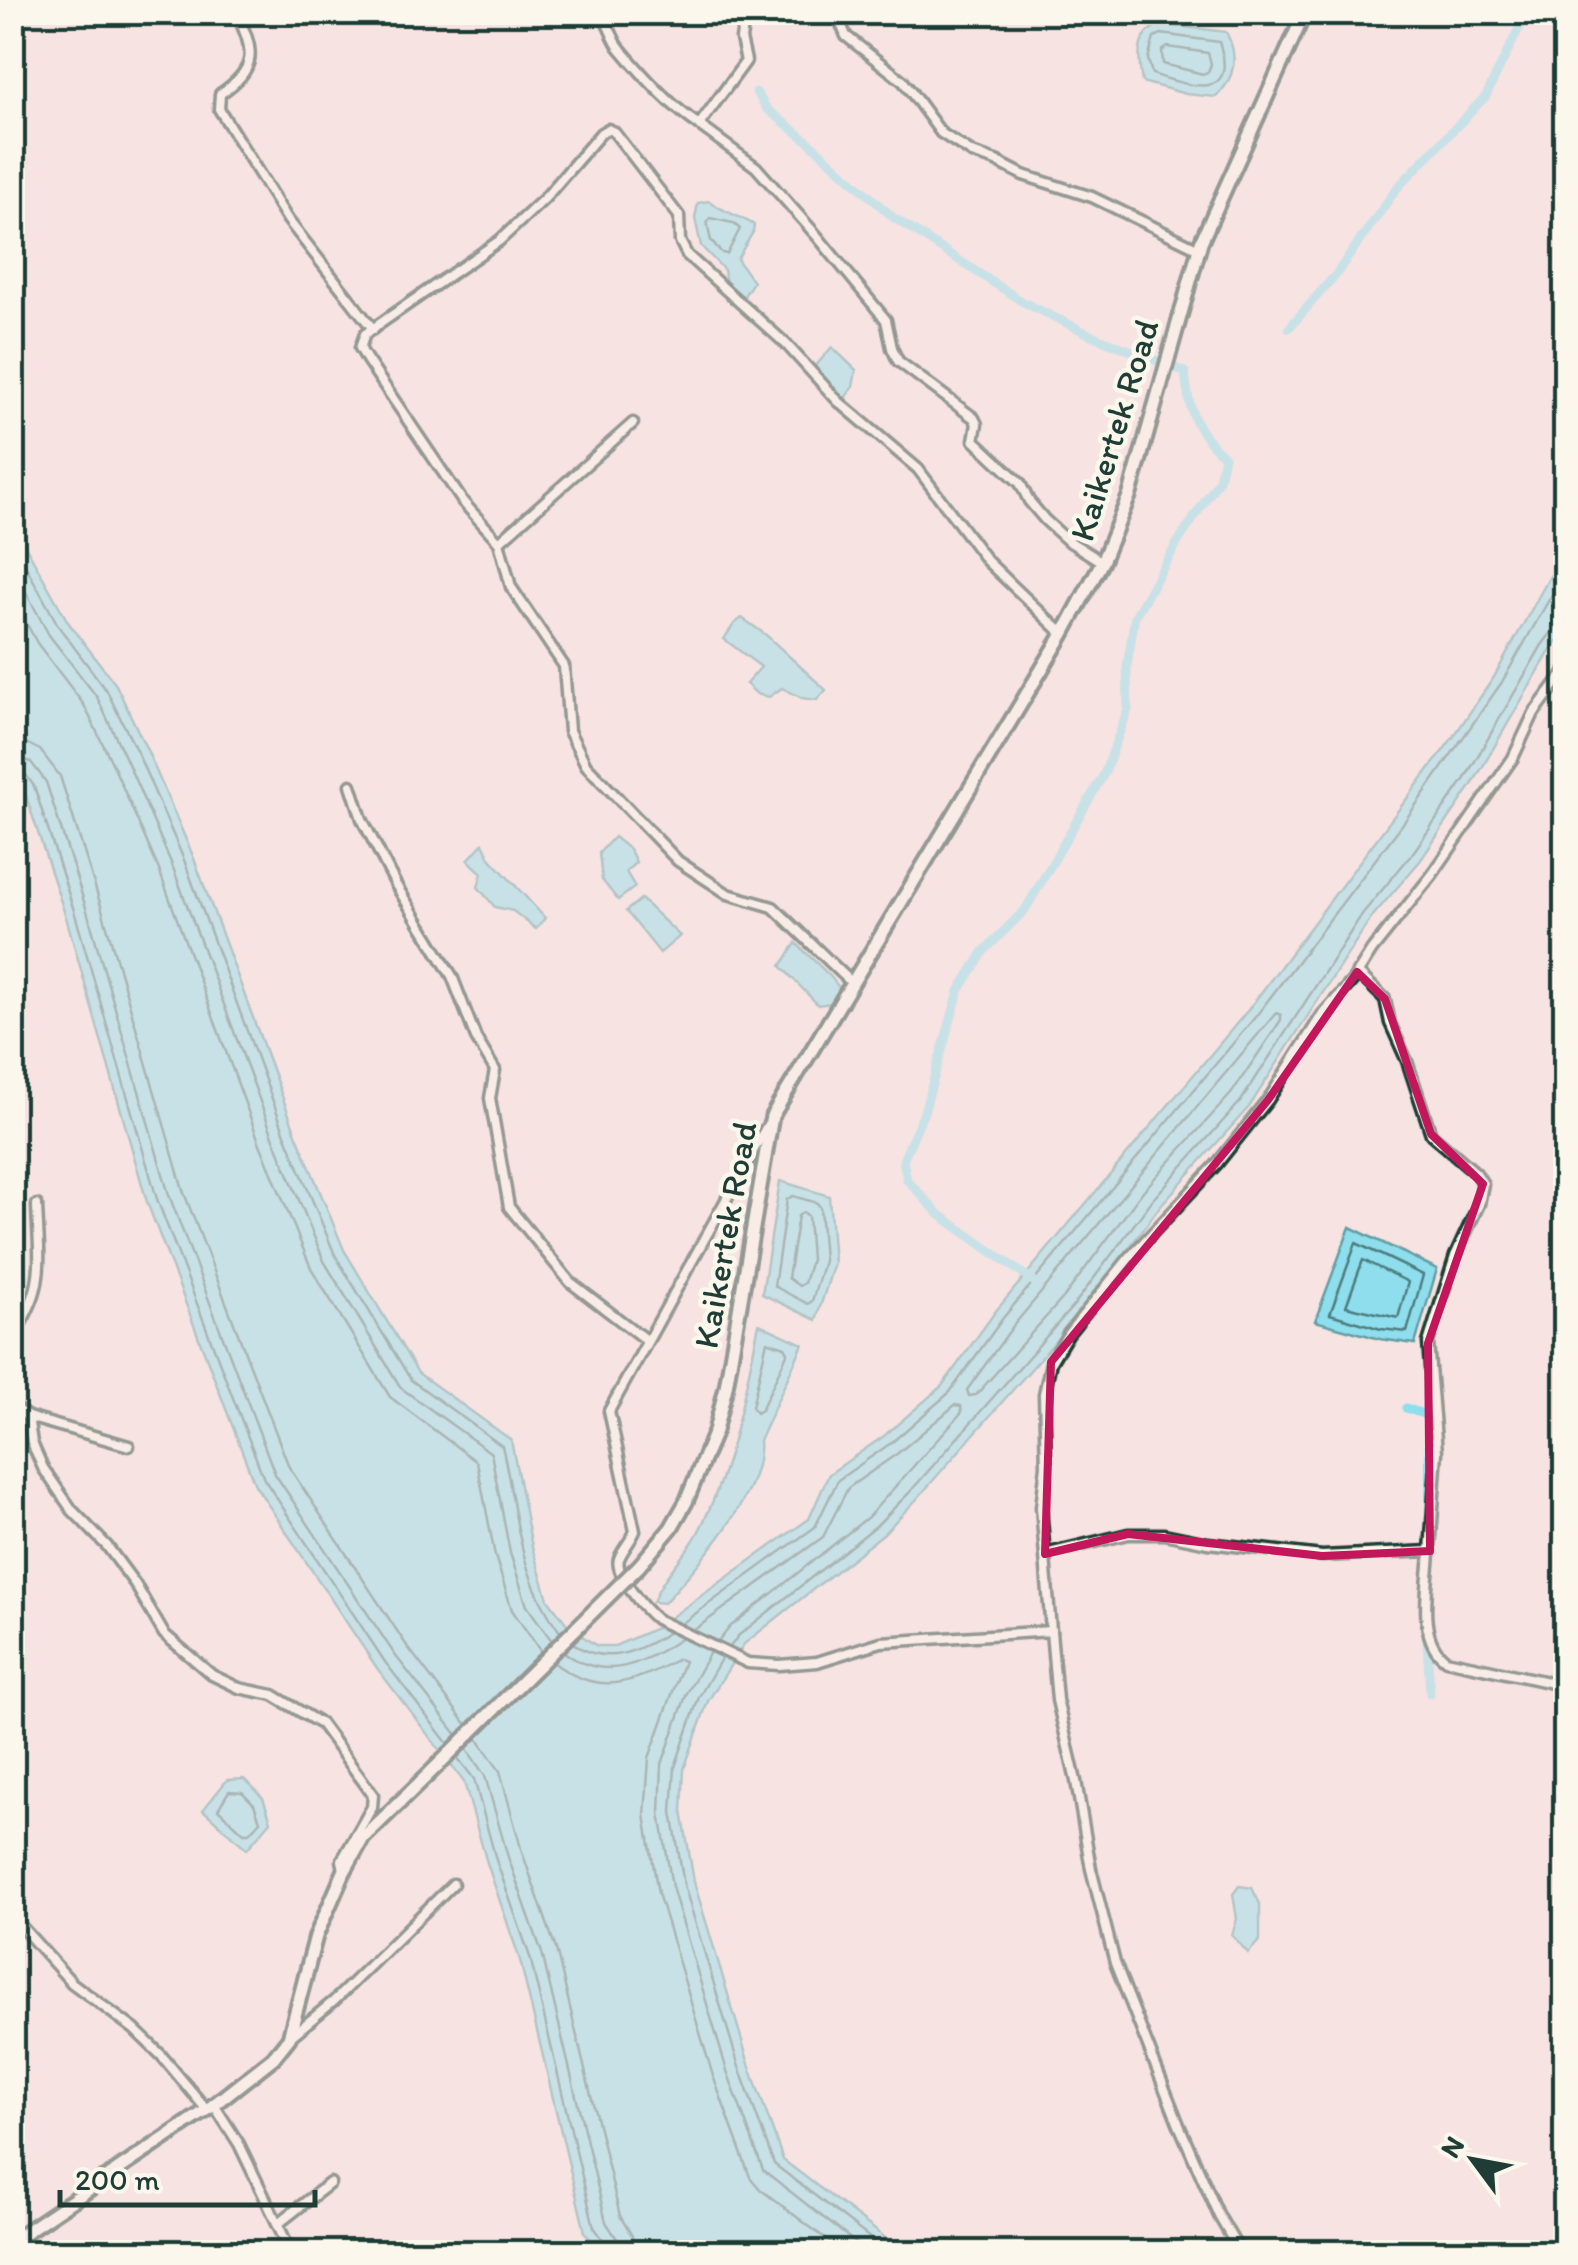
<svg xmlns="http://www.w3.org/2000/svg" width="1578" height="2265" font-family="Itim,sans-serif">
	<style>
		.water { fill: #8fdeed; stroke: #629ea3; stroke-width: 2.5 }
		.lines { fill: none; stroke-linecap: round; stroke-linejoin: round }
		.shore { stroke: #4c7d7e; stroke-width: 2.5 }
		.canal { stroke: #8fdeed; stroke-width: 9 }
		.street-casing { stroke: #1f3d34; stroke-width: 15 }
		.secondary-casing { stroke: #1f3d34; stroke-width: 19 }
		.street { stroke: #fbf7ec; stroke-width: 8 }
		.secondary { stroke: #fbf7ec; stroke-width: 11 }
		.secondary-bridge-casing { stroke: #1f3d34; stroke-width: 19; stroke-linecap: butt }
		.secondary-bridge { stroke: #fbf7ec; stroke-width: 11 }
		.marked { fill: none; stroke: #c2185b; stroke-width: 8; stroke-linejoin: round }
		.labels { text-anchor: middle; stroke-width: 9; stroke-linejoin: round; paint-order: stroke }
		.street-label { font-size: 35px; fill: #1f3d34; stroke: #fbf7ec }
	</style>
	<rect width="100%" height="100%" fill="#f7e3e1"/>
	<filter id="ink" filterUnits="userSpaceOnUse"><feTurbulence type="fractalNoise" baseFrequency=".01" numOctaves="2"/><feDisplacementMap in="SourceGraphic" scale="20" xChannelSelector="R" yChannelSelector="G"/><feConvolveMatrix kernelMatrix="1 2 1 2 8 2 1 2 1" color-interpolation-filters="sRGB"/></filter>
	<g filter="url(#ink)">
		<g class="water">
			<path d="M1159,24L1226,32C1239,56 1235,78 1216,97L1186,94L1142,82C1138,59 1135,36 1159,24Z"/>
			<path d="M709,201C723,212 738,215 754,225L753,232L737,259L753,282L742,299L726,284L724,270L701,246L695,218L698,203Z"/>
			<polygon points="832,347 856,370 853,387 846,397 840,398 814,368"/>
			<polygon points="12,522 68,622 116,685 147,750 193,856 295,1131 344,1250 418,1373 511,1440 532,1547 548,1599 569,1627 597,1646 615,1646 656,1628 809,1519 829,1474 884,1436 942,1386 995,1312 1248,1010 1454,736 1494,677 1565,549 1565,631 1550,651 1472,785 1420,861 1371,918 1249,1107 1161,1205 1082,1311 916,1500 883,1534 744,1644 708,1701 684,1769 682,1811 694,1882 749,2064 783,2160 904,2252 599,2252 585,2232 520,1960 487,1863 464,1782 377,1668 255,1485 147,1202 66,917 24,790 13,774"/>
			<polygon points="742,618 766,635 826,690 817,700 802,698 782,688 769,697 757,694 746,684 761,667 724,639 734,624"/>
			<polygon points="614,837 630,850 636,862 626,872 635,887 618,900 602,880 599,853"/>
			<polygon points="483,843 490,858 545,918 536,929 513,911 495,907 478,887 482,873 468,860"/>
			<polygon points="641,899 680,936 660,953 626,911"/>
			<polygon points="796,943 830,976 841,990 831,1003 818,1005 781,966"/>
			<polygon points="780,1181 829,1196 834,1263 816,1320 762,1294"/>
			<polygon points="1350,1227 1437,1269 1415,1344 1380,1339 1315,1321"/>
			<path d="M759,1324L803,1344L759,1441C764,1494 698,1565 664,1603L653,1602C663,1574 686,1557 699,1531C732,1467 744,1395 759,1324Z"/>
			<polygon points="244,1779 263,1798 271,1821 247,1849 203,1810 227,1780"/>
			<polygon points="1239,1886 1252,1888 1260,1904 1260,1940 1248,1953 1232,1935 1237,1919 1233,1894"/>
		</g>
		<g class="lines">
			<g class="shore">
				<path d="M1161,34L1219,42C1240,104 1186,85 1152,74L1148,59L1154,38Z"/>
				<polygon points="1168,47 1208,53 1211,64 1208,72 1203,74 1163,64 1162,51"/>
				<polygon points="710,218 733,223 740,229 727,254 722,253 711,241 707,223"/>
				<path d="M12,541L59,627L107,691L138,754L184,860L285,1134L335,1255L411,1380L502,1446C518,1513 517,1575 560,1632"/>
				<polyline points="12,566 49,635 97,697 126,759 172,865 274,1139 324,1261 401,1388 491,1453 510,1553 527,1606 552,1641"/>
				<polyline points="12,596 37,643 84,705 113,765 159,870 260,1144 311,1268 390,1397 477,1462 495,1556 512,1610 541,1652"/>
				<polyline points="12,741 26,743 40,750 60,776 101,906 183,1190 289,1467 407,1646 467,1725"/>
				<polyline points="12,756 31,762 46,782 87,911 169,1195 275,1474 395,1655 457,1735"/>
				<polyline points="12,769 23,771 34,786 75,914 157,1199 264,1479 385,1662 448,1744"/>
				<polygon points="1276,1013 1281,1015 1281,1020 1231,1094 1143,1191 1064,1297 976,1395 969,1396 967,1390 1013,1326"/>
				<polygon points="793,1196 817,1203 820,1207 824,1261 812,1301 808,1304 774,1286 787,1199"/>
				<polygon points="803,1212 808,1216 811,1260 804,1283 799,1286 788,1278 798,1216"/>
				<polygon points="1356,1243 1423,1275 1407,1332 1381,1329 1330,1314"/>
				<polygon points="1363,1260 1408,1282 1398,1318 1346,1306"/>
				<polygon points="767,1341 785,1347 788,1352 761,1410 756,1413 752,1407"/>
				<polyline points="681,1624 815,1527 838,1480 891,1443 950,1392 1003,1318 1256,1016 1404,822 1502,682 1566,570"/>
				<polyline points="694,1630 823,1537 848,1488 898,1453 955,1405 961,1406 962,1412 868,1517 730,1627 718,1642"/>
				<path d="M573,1643C604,1667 638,1652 669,1632"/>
				<polyline points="730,1647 738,1636 876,1526 909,1493 1074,1305 1153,1199 1241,1101 1363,913 1412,854 1464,780 1542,645 1555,628 1566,626"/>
				<path d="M564,1652C605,1683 643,1664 682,1638"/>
				<polyline points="710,1652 687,1693 662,1764 660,1813 672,1887 727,2071 763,2170 867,2252"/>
				<polyline points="722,1657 699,1697 675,1767 672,1812 684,1885 739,2067 774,2164 888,2252"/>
				<path d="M553,1662C598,1697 632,1684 678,1659L684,1661L649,1758L645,1815L658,1893L713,2076L750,2177L760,2189L843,2252"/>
				<polyline points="477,1738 500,1771 522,1852 556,1949 620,2216 632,2236 634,2252"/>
				<polyline points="466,1748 485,1776 508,1857 542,1953 606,2222 617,2239 619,2252"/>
				<polyline points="457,1757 474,1779 496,1860 530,1957 594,2227 606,2244 607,2252"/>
				<polygon points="229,1791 242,1792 254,1804 260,1821 249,1833 244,1833 218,1809"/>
			</g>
			<g class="canal">
				<path d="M756,92L767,109L809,142L894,218L1023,302L1091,335L1185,372C1189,411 1194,430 1224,456L1219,480L1176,545L1135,616L1127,666L1128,710L1105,772L1025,910L984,951L959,991L924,1112L903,1160L907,1180L939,1214L1033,1281"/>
				<polyline points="1289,328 1337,273 1397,188 1486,96 1527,12"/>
				<polyline points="1406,1408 1429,1416 1430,1509"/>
				<polyline points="1426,1624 1430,1694"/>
			</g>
			<g class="street-casing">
				<g id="street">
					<path d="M236,12C255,52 258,68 220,94L219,109L288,220L373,329"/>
					<path d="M600,12C609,23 611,36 619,47C642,75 669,105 699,125L746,61L741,39L745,12"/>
					<polyline points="836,12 846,36 903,81 941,133 972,153 996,161 1023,175 1092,197 1199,249"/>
					<polyline points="699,125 756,167 817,236 886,320 892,348 898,361 974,418 977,424 974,440 1020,483 1029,501 1045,520 1067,540 1102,562"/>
					<polyline points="499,542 633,423"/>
					<polyline points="351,785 362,819 396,885 452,976 476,1038 495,1070 490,1098 509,1207 570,1282 647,1341"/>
					<polyline points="1357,972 1385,999 1390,1023 1407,1061 1431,1134 1476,1173 1483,1184 1479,1204 1455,1256 1428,1343 1437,1452 1430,1551"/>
					<polyline points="852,983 773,907 728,894 678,861 586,765 569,731 564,666 511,587 499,542 463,502 367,360 360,348 365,334 499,241 545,198 601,133 608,129 614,132 679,216 680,241 687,255 786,344 838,401 918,469 987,561 1063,634"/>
					<path d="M768,1124L609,1411L635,1531C631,1541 622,1550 619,1559C614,1574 645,1610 656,1619L748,1663L779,1665L817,1662L881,1642L1051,1631L1057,1700L1076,1781L1091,1869L1115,1963L1179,2125L1219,2216L1240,2252"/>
					<path d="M12,1337C47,1286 39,1264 37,1205"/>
					<polyline points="12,1406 28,1417 32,1443 43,1468 72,1510 107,1546 135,1584 164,1634 212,1675 239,1688 273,1695 321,1724 373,1795 372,1807 342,1860 344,1870"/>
					<polyline points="28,1417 129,1446"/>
					<path d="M1045,1554L1128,1534H1164L1208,1543L1322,1556L1430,1551C1429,1584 1415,1638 1446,1660L1566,1686"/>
					<polyline points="1051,1631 1041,1507 1046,1466 1044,1394 1051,1362 1068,1334 1129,1258 1216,1165 1268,1100 1322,1015 1353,980 1372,950 1432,875 1513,758 1534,713 1566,670"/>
					<polyline points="12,1916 72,1983 134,2029 161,2055 207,2110"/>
					<polyline points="289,2038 334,2001 453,1884"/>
					<polyline points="214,2105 239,2144 291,2252"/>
					<polyline points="279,2223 330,2183"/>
				</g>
			</g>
			<g class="secondary-casing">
				<g id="secondary">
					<polyline points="639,1566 671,1528 686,1502 715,1431 726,1387 772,1116 1063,634 1102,562 1130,494 1201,242 1305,12"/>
					<polyline points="12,2241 207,2110 273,2058 289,2038 316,1936 344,1872 363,1838 436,1767"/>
				</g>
			</g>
			<use href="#street" class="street"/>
			<use href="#secondary" class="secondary"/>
			<g class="secondary-bridge-casing">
				<polyline id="secondary-bridge" points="436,1767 639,1566"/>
			</g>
			<use href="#secondary-bridge" class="secondary-bridge"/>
		</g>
	</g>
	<path d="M0 0H1578V2265H0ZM1357,972L1385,999L1431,1134L1483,1184L1428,1343L1430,1551L1322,1556L1128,1534L1045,1554L1051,1362L1268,1100Z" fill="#f7e3e1" fill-opacity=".55" fill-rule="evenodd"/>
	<path class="marked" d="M1357,972L1385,999L1431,1134L1483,1184L1428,1343L1430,1551L1322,1556L1128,1534L1045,1554L1051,1362L1268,1100Z"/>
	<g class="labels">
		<g class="street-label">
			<text transform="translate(1114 430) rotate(-73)" y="12">Kaikertek Road</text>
			<text transform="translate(725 1235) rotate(-80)" y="12">Kaikertek Road</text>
		</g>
	</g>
	<rect width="1578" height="2265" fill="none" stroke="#fbf7ec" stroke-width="50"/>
	<rect x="25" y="25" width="1528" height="2215" fill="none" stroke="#1f3d34" stroke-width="4" filter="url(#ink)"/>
	<g transform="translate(1473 2160) rotate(302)" stroke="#fbf7ec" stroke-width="8" paint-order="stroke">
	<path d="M0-8L18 38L0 25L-18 38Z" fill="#1f3d34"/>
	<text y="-15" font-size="28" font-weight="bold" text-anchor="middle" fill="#1f3d34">N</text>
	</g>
	<path d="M60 2190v15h255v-15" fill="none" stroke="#1f3d34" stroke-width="5"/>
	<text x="75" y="2190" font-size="30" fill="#1f3d34" stroke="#fbf7ec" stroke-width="8" paint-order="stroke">200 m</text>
</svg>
